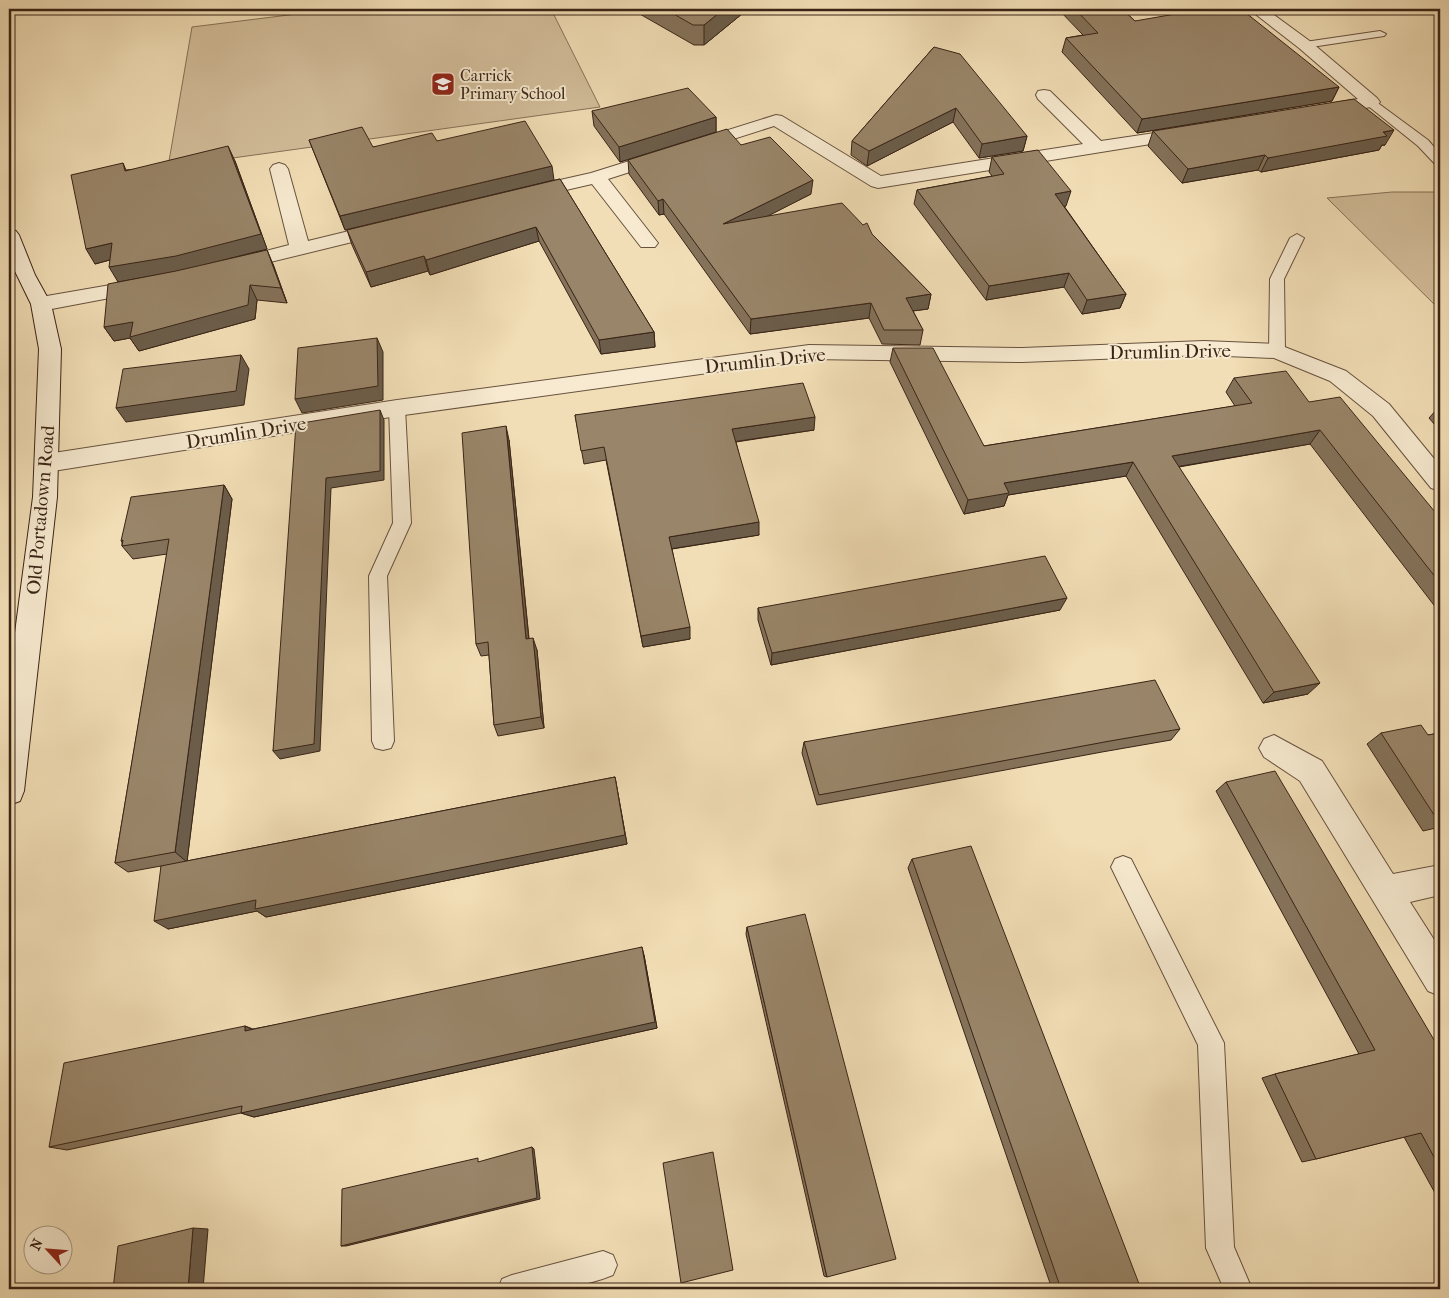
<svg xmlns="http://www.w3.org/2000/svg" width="1449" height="1298" font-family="'IM FELL French Canon',serif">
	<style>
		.green { fill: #d3be9b; stroke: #867158 }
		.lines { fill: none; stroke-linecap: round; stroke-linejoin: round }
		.service-casing { stroke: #67523e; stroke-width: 2 }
		.pedestrian-casing { stroke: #67523e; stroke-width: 2 }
		.minor-casing { stroke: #67523e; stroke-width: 2 }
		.secondary-casing { stroke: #392416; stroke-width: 2 }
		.service { fill: #f7ead0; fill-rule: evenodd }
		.pedestrian { fill: #f7ead0; fill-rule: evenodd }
		.minor { fill: #f7ead0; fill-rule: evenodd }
		.secondary { fill: #f7ead0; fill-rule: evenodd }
		.wall { fill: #84725a; stroke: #392416 }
		.shaded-wall { fill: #6b5d4a; stroke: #392416 }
		.building { fill: #998569; stroke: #392416 }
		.labels { text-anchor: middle; stroke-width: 4; stroke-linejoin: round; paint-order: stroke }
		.far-poi-label { font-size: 16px; fill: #392416; stroke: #f7ead0; text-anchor: start }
		.street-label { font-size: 19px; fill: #392416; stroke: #f7ead0 }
	</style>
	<rect width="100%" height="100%" fill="#f2deb6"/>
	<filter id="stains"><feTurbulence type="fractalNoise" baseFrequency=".004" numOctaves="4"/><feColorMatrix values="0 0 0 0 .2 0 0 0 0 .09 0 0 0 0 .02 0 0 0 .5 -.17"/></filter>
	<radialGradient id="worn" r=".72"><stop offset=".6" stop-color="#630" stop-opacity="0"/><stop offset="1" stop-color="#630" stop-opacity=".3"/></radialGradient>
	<g class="green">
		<polygon points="337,9 551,9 600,107 168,167 192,27"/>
		<polygon points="1392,192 1440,192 1440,310 1327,198"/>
	</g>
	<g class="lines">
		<g class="service-casing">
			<g id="service">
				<polygon points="1380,31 1386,34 1384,36 1305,48 1299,45 1305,42"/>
				<polygon points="1371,98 1428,140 1440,154 1440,165 1435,164 1418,146 1367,105 1365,102"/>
				<polygon points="1297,234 1304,238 1284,279 1285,351 1283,355 1271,355 1269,351 1270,279 1290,238"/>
				<polygon points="397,402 403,404 405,408 411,523 387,576 394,741 391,748 383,750 375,748 372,741 369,576 393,523 389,408 391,404"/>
				<polygon points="1123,856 1131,859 1224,1043 1234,1247 1252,1289 1224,1289 1206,1248 1198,1045 1111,867 1115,859"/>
				<path d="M603,1251L613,1255L617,1265L613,1275C576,1290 537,1292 498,1289L502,1279L512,1275Z"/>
			</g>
		</g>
		<g class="pedestrian-casing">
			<polygon id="pedestrian" points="1274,735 1322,761 1393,874 1440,865 1440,895 1410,902 1440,949 1440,996 1428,991 1300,781 1264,757 1259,748 1264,739"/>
		</g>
		<g class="minor-casing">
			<g id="minor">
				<polygon points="9,9 19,9 14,14 9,16"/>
				<polygon points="1249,9 1266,9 1311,42 1377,98 1380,102 1377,106 1324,115 1318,114 1315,110 1318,106 1358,99 1299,48"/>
				<polygon points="1044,90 1050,91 1101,141 1188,128 1194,129 1197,133 1194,137 1188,138 878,188 871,186 774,126 608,179 658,243 655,247 641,247 592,184 527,199 520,197 518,193 520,189 591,173 776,115 782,116 881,176 1083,144 1038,99 1036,95 1038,91"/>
				<polygon points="279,163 285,165 288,169 308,241 386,222 393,224 396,228 393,232 234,271 227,269 224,265 227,261 289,245 270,169 273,165"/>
				<polygon points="145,279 152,280 155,285 152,290 41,311 34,309 31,304 34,299 41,297"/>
				<polygon points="1204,341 1277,344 1346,371 1389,404 1440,466 1440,491 1431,488 1373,416 1330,381 1274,358 1204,355 1022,362 809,359 397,416 47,472 39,469 35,463 39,457 47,454 397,400 809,345 1022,348"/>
			</g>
		</g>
		<g class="secondary-casing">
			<polygon id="secondary" points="9,229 16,231 19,235 35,275 51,304 61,349 57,497 24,791 20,801 9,805 9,678 33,497 39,349 31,304 9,259"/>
		</g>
		<use href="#service" class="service"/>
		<use href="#pedestrian" class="pedestrian"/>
		<use href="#minor" class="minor"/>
		<use href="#secondary" class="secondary"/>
	</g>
	<g class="wall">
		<polygon points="631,9 748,9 704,45 694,45"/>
		<polygon points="1058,9 1122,9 1135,21 1339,87 1332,101 1137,133 1062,52 1066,38 1083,35"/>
		<polygon points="934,47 1027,136 1023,151 979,158 953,122 867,166 851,155 852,141"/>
		<polygon points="592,111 716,117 716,132 620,162 594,126"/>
		<polygon points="1153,131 1385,145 1382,145 1379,150 1261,172 1258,170 1182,183 1148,146"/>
		<polygon points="309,140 373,147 437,141 554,180 345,230"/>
		<polygon points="741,145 811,194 767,216 872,234 931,294 928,309 913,311 923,330 920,345 882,344 869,318 750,334 664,214 659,215 629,174 628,160"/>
		<polygon points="992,157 1066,206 1064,206 1126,294 1120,308 1082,314 1064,287 986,300 914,204 917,190 992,176 989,172"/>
		<polygon points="235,161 267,249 217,262 273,264 287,303 257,300 255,319 139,351 130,338 114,341 104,327 177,271 118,282 110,260 95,264 123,163 126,170"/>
		<polygon points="560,179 654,332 655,347 601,354 539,241 430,275 428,271 371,287 352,245 347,230"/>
		<polygon points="893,348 984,446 1235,406 1226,392 1234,378 1309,402 1440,518 1440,613 1310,444 1179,467 1308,694 1263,703 1126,476 1008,495 1004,506 964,514 890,362"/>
		<polygon points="1440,407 1440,431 1429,418 1438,408"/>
		<polygon points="575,415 814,430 736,442 759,535 672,549 690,639 643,647 606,460 584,464"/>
		<polygon points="509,440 529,638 537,650 544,728 498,736 494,725 489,655 481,656 476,644"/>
		<polygon points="224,485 232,499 187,861 615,777 627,844 266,917 257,911 168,929 161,866 128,872 115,863 167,554 133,559 122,546 122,542 121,541"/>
		<polygon points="758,608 1060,610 771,665 758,620"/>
		<polygon points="1180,729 1171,740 1102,752 817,805 802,753 804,742"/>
		<polygon points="1381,733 1428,735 1440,733 1440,827 1423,831 1367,744"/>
		<polygon points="1226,782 1440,1050 1440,1202 1404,1137 1316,1159 1302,1162 1262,1078 1275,1074 1359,1054 1216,791"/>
		<polygon points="912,859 1141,1289 1052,1289 908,868"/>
		<polygon points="747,927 827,1277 824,1276 746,934"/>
		<polygon points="644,955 657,1028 254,1117 241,1113 67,1150 49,1147 245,1026 253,1029"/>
	</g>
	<g class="shaded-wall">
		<polygon points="724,9 748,9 704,45 704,25"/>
		<polygon points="1339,87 1332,101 1137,133 1142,119"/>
		<polygon points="956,108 953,122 867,166 869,151"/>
		<polygon points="716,117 716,132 620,162 619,147"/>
		<polygon points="1394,130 1385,145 1382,145 1379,150 1261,172 1268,158"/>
		<polygon points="1027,136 1023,151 979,158 982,144"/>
		<polygon points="228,146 235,161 267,249 184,270 118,282 109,267"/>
		<polygon points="1265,155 1258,170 1182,183 1188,169"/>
		<polygon points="552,166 554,180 345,230 340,216"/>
		<polygon points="813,180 811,194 723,239 723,224"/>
		<polygon points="1071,191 1066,206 1050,209 1055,194"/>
		<polygon points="663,199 664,214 659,215 658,201"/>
		<polygon points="536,227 539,241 430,275 426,260"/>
		<polygon points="112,243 120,257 95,264 86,249"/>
		<polygon points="267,250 273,264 287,303 281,288"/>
		<polygon points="424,256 428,271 371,287 366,272"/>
		<polygon points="1069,273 1064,287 986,300 989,286"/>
		<polygon points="250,285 257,300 255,319 139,351 130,338 114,341 104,327"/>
		<polygon points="931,294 928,309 903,312 906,298"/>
		<polygon points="1126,294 1120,308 1082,314 1087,300"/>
		<polygon points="871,303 869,318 750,334 751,319"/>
		<polygon points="654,332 655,347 601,354 599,340"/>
		<polygon points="377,338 383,352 383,400 302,413 295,399"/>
		<polygon points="241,355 249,369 244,405 126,422 116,408"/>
		<polygon points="380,410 384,420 384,480 331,488 320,751 280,759 273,751 326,478"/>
		<polygon points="815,417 814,430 732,442 732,429"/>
		<polygon points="506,426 509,440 530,651 526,639"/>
		<polygon points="1320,430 1310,444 1164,469 1172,456"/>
		<polygon points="1133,462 1126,476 1008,495 1004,506 964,514 968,500 1004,483"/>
		<polygon points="224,485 232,499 187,862 175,852"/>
		<polygon points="759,522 759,535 670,549 669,537"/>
		<polygon points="1067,598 1060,610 771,665 772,653"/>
		<polygon points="690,627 690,639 643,647 641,636"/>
		<polygon points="533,638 537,650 544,728 541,717"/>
		<polygon points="1320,683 1308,694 1263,703 1274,692"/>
		<polygon points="615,777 627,844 266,917 257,911 168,929 154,921"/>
		<polygon points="642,947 644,955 657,1028 254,1117 241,1113"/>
		<polygon points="245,1026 257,1032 245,1031"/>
		<polygon points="532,1147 534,1149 540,1199 346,1246 341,1246"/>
		<polygon points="193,1228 208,1229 203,1289 188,1289"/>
	</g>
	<g class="building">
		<polygon points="665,9 724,9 704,25 693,25"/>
		<polygon points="1075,9 1122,9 1135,21 1204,9 1241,9 1339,87 1142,119 1066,38 1098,33"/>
		<polygon points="934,47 960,54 1027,136 982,144 956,108 869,151 852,141"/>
		<polygon points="688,88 716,117 619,147 592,111"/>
		<polygon points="1354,99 1394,130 1383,132 1387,136 1268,158 1265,155 1188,169 1153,131"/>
		<polygon points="525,121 552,166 340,216 309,140 362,127 373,147 432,133 437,141"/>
		<polygon points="727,129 741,145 770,137 813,180 723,224 842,203 863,225 867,223 872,234 931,294 906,298 923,330 884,330 871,303 751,319 663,199 658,201 628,160"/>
		<polygon points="228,146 261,234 176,256 109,267 112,243 86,249 71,175 123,163 125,171"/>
		<polygon points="1038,150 1071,191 1055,194 1126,294 1087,300 1069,273 989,286 917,190 1004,174 992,157"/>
		<polygon points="560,179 654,332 599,340 536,227 426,260 424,256 366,272 347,230"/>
		<polygon points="267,250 281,288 250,285 248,305 130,337 133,322 104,327 108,284 176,271"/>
		<polygon points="377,338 378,386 295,399 298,348"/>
		<polygon points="893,348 933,348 984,446 1252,403 1234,378 1286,371 1309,402 1340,397 1440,518 1440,583 1320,430 1172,456 1320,683 1274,692 1133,462 1004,483 1009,493 968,500"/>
		<polygon points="241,355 236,391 116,408 123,369"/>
		<polygon points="803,383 815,417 732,429 759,522 669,537 690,627 641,636 604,447 581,451 575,415"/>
		<polygon points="380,410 380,471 326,478 314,744 273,751 296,424"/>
		<polygon points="506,426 526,639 533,638 541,717 494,725 488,642 476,644 462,433"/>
		<polygon points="224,485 175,852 115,863 169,539 122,546 123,540 121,541 131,497"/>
		<polygon points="1045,556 1067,598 772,653 758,608"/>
		<polygon points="1155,680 1180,729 1110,741 819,795 804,742"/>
		<polygon points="1421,725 1428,735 1440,733 1440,821 1438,821 1381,733"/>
		<polygon points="1275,771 1440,1050 1440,1168 1421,1133 1316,1159 1275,1074 1375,1050 1226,782"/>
		<polygon points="615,777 625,835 255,909 256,900 154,921 161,866"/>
		<polygon points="971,846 1141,1289 1061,1289 912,859"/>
		<polygon points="805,914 896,1259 827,1277 747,927"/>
		<polygon points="642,947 655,1022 241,1113 242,1106 49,1147 64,1063 245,1026 245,1031"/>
		<polygon points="532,1147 537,1198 341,1246 342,1189 478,1158 478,1162"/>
		<polygon points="713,1152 733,1270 681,1283 663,1163"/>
		<polygon points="193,1228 188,1289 113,1289 118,1246"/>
	</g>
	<defs>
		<g id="school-square" transform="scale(1.25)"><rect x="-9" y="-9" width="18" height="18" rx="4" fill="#8f2418" stroke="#f7ead0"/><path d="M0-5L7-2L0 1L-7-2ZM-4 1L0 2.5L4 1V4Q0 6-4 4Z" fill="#fff"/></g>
	</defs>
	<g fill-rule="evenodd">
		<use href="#school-square" x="443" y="84"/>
	</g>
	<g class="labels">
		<g class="far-poi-label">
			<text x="460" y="81">Carrick<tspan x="460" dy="18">Primary School</tspan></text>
		</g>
		<g class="street-label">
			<text transform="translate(1170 351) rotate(-1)" y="7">Drumlin Drive</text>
			<text transform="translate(765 360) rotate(-6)" y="7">Drumlin Drive</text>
			<text transform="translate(246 432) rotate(-9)" y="7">Drumlin Drive</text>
			<text transform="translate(40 510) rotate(-85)" y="7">Old Portadown Road</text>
		</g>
	</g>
	<rect width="1449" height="1298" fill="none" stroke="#f2deb6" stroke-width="30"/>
	<rect x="10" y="10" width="1429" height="1278" fill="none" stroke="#392416" stroke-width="2.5"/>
	<rect x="15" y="15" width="1419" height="1268" fill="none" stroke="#392416"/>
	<g transform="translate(48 1250) rotate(296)"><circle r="24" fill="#f7ead0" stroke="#ab9b86"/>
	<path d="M0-4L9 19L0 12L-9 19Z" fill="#8f2418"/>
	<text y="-8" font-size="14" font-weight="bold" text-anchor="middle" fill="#392416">N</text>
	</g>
	<rect width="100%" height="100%" filter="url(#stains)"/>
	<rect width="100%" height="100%" fill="url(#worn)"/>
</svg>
